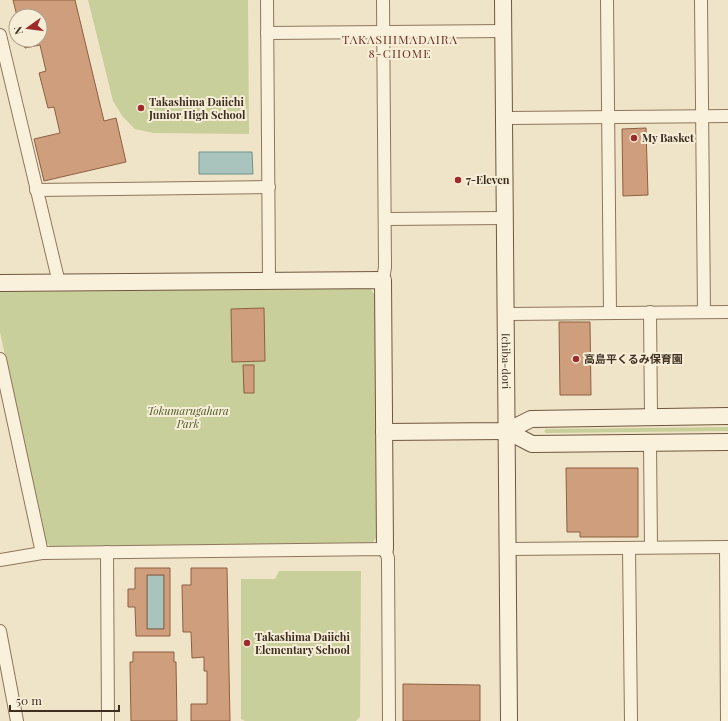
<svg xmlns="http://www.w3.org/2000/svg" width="728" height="721" font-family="'Playfair Display','Noto Sans JP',serif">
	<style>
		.green { fill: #c9cf9b }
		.water { fill: #a9c4bc; stroke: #6f938a }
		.building { fill: #cf9f7d; stroke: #8d5f41; fill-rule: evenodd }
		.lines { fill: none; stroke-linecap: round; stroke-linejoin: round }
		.street-casing { stroke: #8d765c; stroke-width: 14 }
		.secondary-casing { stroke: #6f573f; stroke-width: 18 }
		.street { stroke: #faf1dc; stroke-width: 12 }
		.secondary { stroke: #faf1dc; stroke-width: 16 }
		.poi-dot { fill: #9e2a2b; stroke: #f7eed8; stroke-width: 1.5 }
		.labels { text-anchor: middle; stroke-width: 4; stroke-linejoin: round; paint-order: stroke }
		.poi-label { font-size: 11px; font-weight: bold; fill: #3d2e20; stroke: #f7eed8; text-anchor: start }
		.street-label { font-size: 11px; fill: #3d2e20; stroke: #f7eed8 }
		.park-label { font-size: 11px; font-style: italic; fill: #4d5a26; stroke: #f7eed8 }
		.neighbourhood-label { font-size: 12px; letter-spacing: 1px; fill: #6b2e1e; stroke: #f7eed8 }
	</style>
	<rect width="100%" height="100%" fill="#f0e4c8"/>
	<g class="green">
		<polygon points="88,0 248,0 249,134 153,133 135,129 123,117 113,101"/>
		<polygon points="370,288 375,295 376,538 372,543 50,546 46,542 0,332 0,292"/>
		<polygon points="728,427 728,431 546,433 544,431 546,429"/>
		<polygon points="279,571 361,571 360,717 356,721 245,721 241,719 241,579 275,579"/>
	</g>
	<g class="water">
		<polygon points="199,152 252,152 253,174 199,174"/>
		<rect x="147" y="575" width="17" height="54"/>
	</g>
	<g class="building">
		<polygon points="13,0 75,0 104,121 116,118 126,162 44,181 34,139 60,133 54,107 48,108 39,73 46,71 40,45 25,48 23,40 40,40 40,16 17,16"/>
		<polygon points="646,128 648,195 623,196 622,129"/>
		<polygon points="264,308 265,361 232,362 231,309"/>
		<polygon points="559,322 590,322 591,395 560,395"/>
		<polygon points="243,365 254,365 254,393 244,393"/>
		<polygon points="566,468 638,468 638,537 580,537 580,532 567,532"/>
		<path d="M135,568H170V636H136L135,607H128V589H135ZM147,575H164V629H147Z"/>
		<polygon points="191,568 227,568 230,721 191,721 191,704 207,704 207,671 204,671 204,657 192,658 191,632 183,632 182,585 191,585"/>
		<polygon points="133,652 174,652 174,662 176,662 177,721 131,721 130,662 133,662"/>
		<polygon points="403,684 480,685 480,721 403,721"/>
	</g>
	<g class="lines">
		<g class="street-casing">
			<g id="street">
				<polyline points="267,0 269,281"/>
				<polyline points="383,0 385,267 383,280"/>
				<polyline points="607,0 610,313"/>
				<polyline points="701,0 704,312"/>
				<polyline points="267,33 504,31"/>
				<polyline points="0,35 59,283"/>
				<polyline points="504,118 728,116"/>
				<polyline points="36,190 269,187"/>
				<polyline points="385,219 505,218"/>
				<polyline points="650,312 651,417"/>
				<polyline points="505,314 728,312"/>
				<polyline points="0,359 42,553"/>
				<polyline points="650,443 651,547"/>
				<polyline points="726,547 727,721"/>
				<polyline points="629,548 631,721"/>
				<polyline points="507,549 728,547"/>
				<polyline points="107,552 108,721"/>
				<polyline points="0,560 42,553 385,549 388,558 389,721"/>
				<polyline points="0,631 17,721"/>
			</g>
		</g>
		<g class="secondary-casing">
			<g id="secondary">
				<path id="s1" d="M503,0L509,721"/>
				<polyline points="0,283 383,280 385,549"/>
				<polyline points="507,431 532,444 728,442"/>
				<polyline points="384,432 507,431 531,419 728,416"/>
			</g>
		</g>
		<use href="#street" class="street"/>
		<use href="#secondary" class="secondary"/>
	</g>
	<g class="poi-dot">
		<circle cx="141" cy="108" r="4"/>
		<circle cx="634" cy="138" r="4"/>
		<circle cx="458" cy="180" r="4"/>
		<circle cx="576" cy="359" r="4"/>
		<circle cx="247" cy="643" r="4"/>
	</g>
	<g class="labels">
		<g class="poi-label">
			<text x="149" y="106">Takashima Daiichi<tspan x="149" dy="13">Junior High School</tspan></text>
			<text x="642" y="142">My Basket</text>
			<text x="466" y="184">7-Eleven</text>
			<text x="584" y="363">高島平くるみ保育園</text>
			<text x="255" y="641">Takashima Daiichi<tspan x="255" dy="13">Elementary School</tspan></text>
		</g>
		<g class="street-label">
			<text dy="4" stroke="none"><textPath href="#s1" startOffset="361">Ichiba-dori</textPath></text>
		</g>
		<g class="park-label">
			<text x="188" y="415">Tokumarugahara<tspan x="188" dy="13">Park</tspan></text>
		</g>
		<g class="neighbourhood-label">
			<text x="400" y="44">TAKASHIMADAIRA<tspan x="400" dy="14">8-CHOME</tspan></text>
		</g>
	</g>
	<g transform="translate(28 28) rotate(256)"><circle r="19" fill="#f7eed8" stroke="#ada18e"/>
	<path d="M0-3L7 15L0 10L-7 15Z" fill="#9e2a2b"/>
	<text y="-6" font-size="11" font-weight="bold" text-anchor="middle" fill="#3d2e20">N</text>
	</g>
	<path d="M10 705v6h109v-6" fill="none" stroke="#3d2e20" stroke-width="2"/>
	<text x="16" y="705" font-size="12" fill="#3d2e20" stroke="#f7eed8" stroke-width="3" paint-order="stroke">50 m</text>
</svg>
